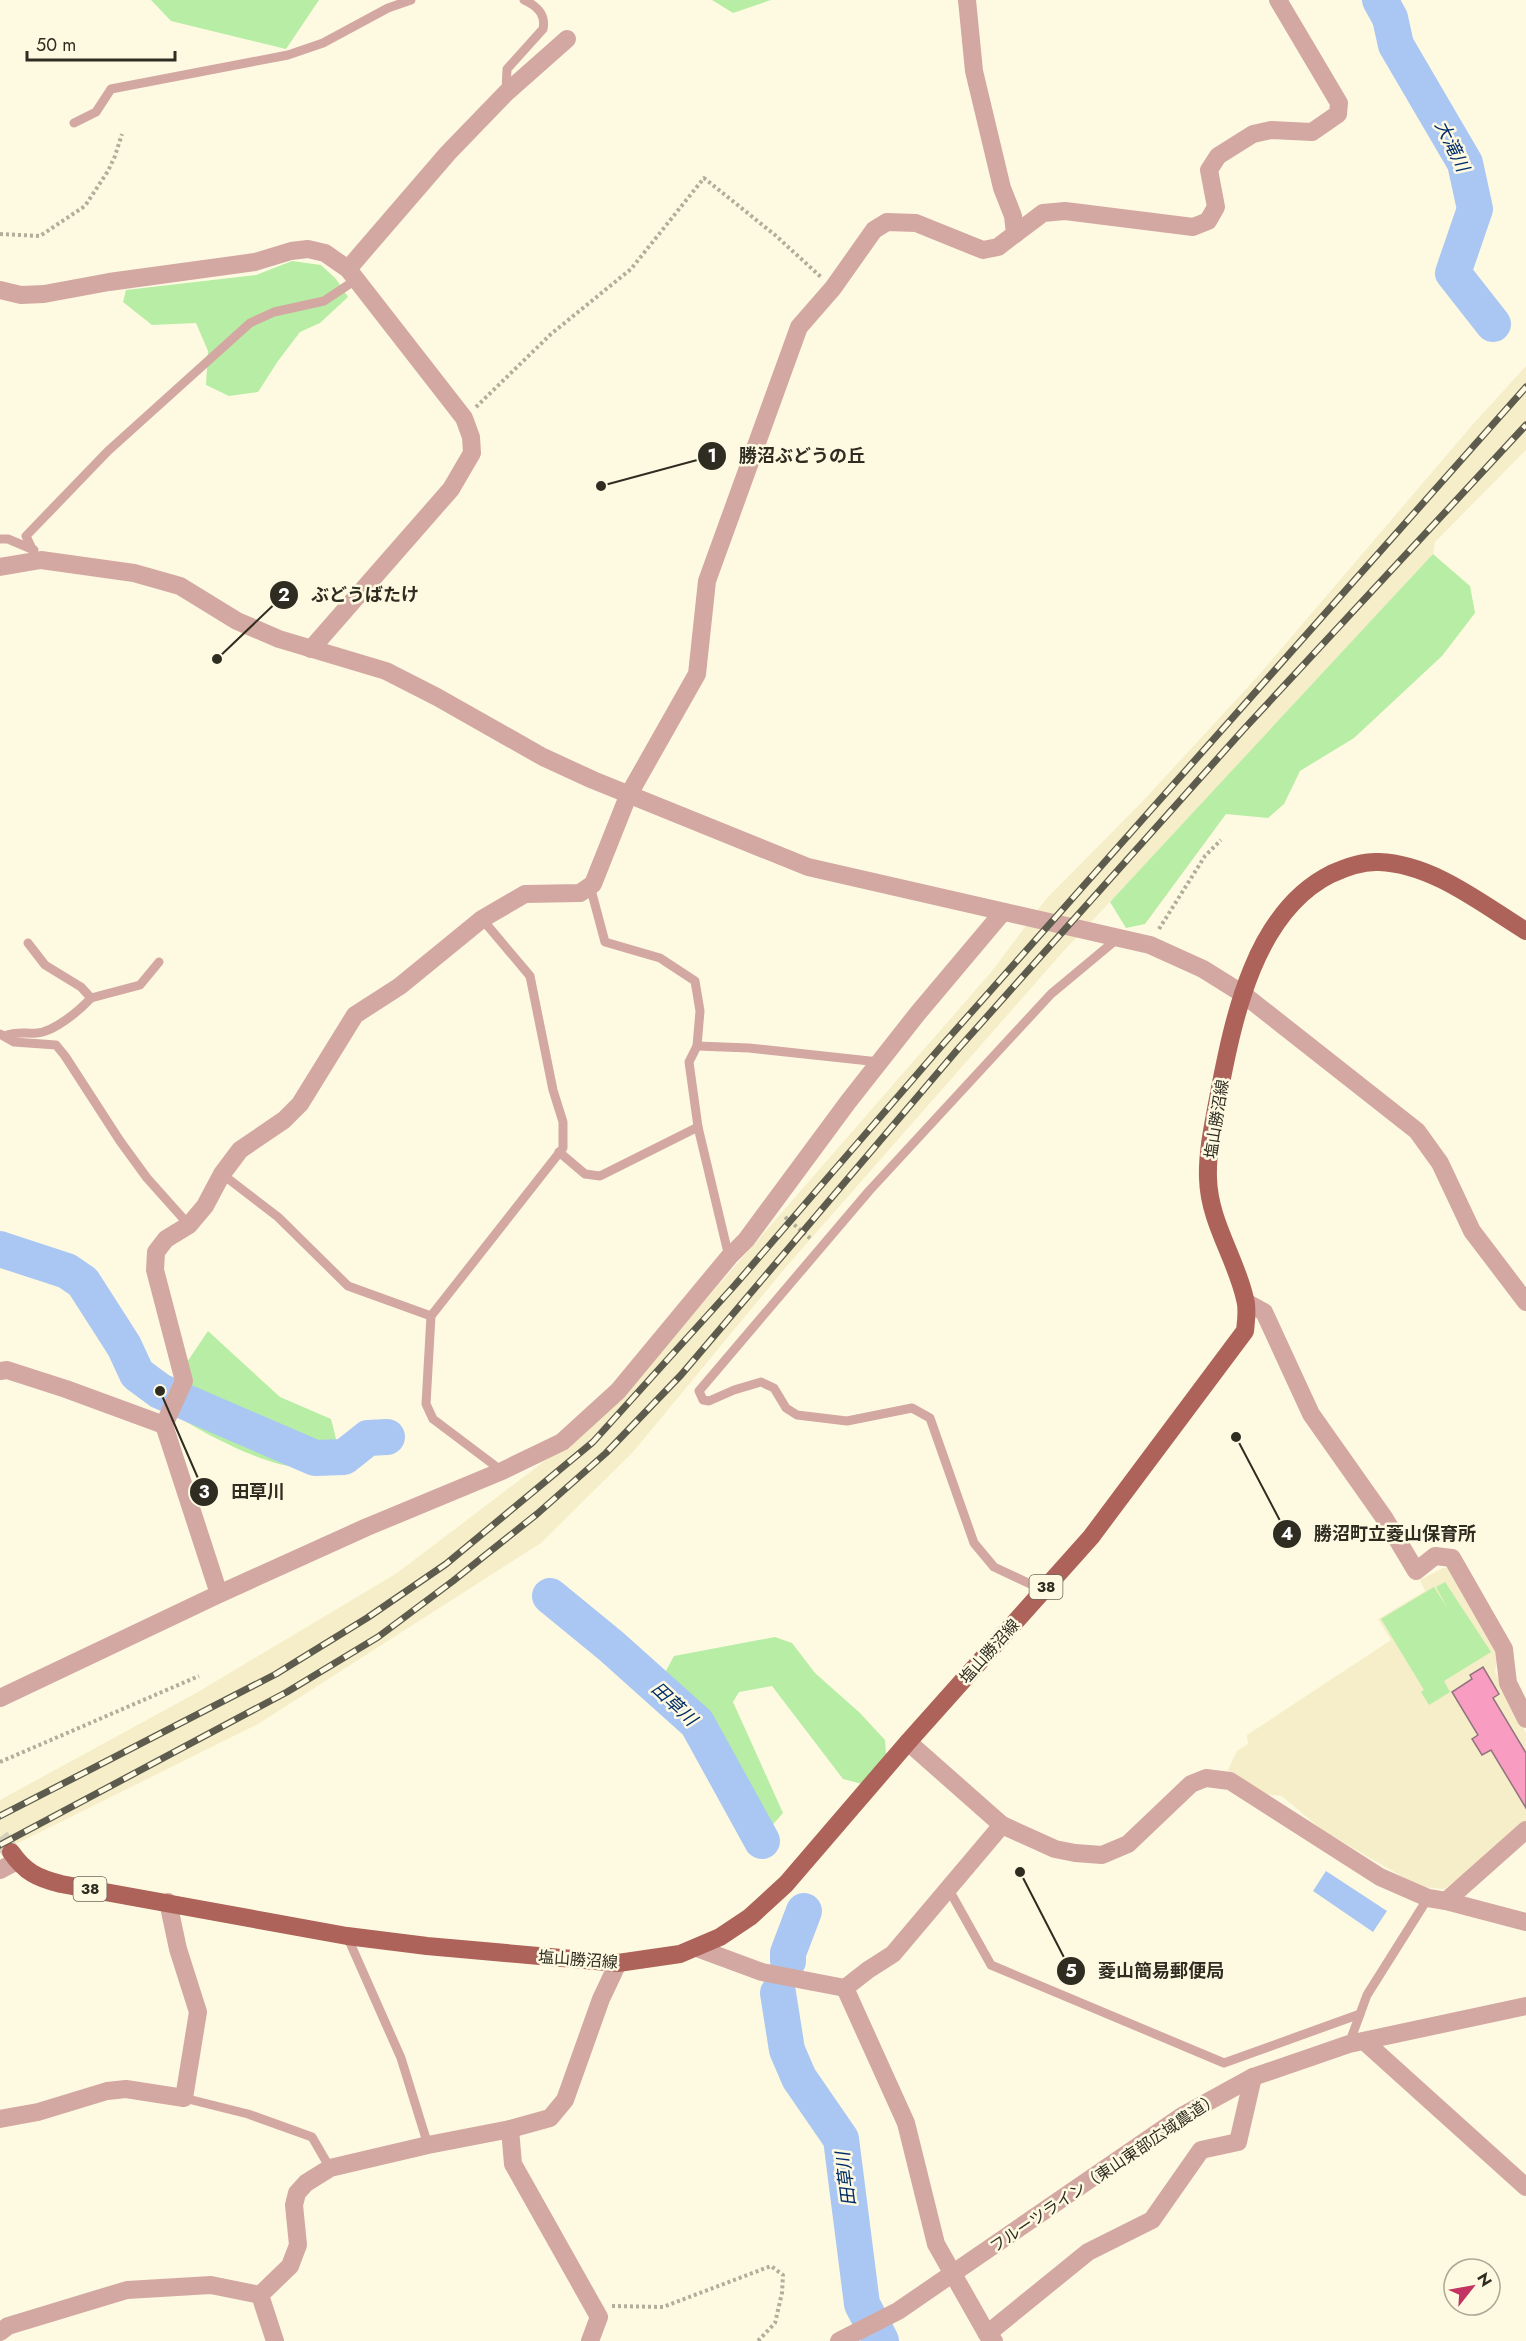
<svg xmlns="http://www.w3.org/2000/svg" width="1526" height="2341" font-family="Jost,'Noto Sans JP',sans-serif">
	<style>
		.built { fill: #f5eec8 }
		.green { fill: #b7eda5 }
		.water { fill: #aac7f3 }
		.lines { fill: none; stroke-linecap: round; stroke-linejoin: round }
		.river { stroke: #aac7f3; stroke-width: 36 }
		.building { fill: #f89dc1; stroke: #92747f; stroke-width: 1.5 }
		.primary-tunnel { stroke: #d5d1bc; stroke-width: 18; stroke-dasharray: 18 9; stroke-linecap: butt }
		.path { stroke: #b1ae9b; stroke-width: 4; stroke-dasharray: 3 3; stroke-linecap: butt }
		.service { stroke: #d4a8a2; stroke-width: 9 }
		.minor { stroke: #d4a8a2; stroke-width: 18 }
		.tertiary { stroke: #d4a8a2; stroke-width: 18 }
		.primary { stroke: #ae635a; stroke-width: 18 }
		.rail-casing { stroke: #5d5b4d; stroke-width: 7 }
		.rail { stroke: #fefae2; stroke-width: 4.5; stroke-dasharray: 14; stroke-linecap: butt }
		.labels { text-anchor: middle; stroke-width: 5; stroke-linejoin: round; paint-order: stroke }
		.shield { fill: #fefae2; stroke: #6d6a5c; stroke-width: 1.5 }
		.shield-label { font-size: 15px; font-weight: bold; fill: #2f2d22 }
		.street-label { font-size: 16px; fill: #2f2d22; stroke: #fefae2 }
		.water-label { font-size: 18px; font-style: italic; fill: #012d6a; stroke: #fefae2 }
		.leader { fill: none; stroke: #2f2d22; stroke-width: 2 }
		.callout-dot { fill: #2f2d22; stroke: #fefae2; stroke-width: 2 }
		.mark-label { font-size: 18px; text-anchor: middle; font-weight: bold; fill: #fff }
		.callout-label { font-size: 18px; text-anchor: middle; font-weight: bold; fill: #2f2d22; stroke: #fefae2; stroke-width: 5; stroke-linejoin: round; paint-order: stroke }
	</style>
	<rect width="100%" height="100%" fill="#fefae2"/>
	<g class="built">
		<polygon points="1526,366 1526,450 1435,542 1433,554 1293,707 1061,954 786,1267 633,1452 541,1543 258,1724 0,1852 0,1800 198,1692 397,1573 587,1429 676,1334 992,971 1046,899 1140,804 1259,675 1474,423"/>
		<polygon points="1443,1568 1451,1568 1499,1648 1495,1672 1526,1733 1526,1821 1466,1873 1444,1889 1410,1886 1408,1880 1322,1830 1282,1796 1266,1794 1228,1770 1237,1751 1248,1744 1247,1735 1391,1640 1378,1619 1425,1591 1420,1580"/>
	</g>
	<g class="green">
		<polygon points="151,0 319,0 286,49 171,21"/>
		<polygon points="712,0 771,0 733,13"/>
		<polygon points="292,261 321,265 336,279 348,297 320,323 300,332 278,361 258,392 229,396 206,385 208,351 196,323 152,325 123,302 126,290 256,275"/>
		<polygon points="1433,554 1470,586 1475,613 1442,656 1354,738 1300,771 1284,804 1268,818 1226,814 1145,924 1126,928 1110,902"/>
		<path d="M208,1331L280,1397L331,1419L336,1439L334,1450C325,1455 315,1462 305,1466C281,1474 200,1432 179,1417L192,1385L187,1362Z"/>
		<polygon points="1445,1582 1491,1652 1444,1681 1450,1692 1429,1705 1421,1692 1424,1690 1381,1619 1434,1587 1448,1609 1436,1587"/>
		<polygon points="775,1637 792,1643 815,1673 860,1713 885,1740 886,1754 862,1784 843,1779 772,1686 739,1692 733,1702 783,1813 769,1829 731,1821 711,1780 682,1700 662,1678 674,1656"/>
	</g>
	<polygon class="water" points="1326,1871 1387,1911 1373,1932 1313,1891"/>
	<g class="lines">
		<g class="river">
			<polyline points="1380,0 1390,18 1396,45 1465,163 1475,209 1453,273 1493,324"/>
			<polyline points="0,1249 67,1271 83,1282 124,1346 137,1374 160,1391 315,1458 344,1457 368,1438 387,1437"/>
			<polyline points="550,1596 611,1646 697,1723 762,1841"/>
			<polyline points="788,1961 788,1953 804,1911"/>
			<polyline points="778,1993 787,2050 799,2078 841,2139 862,2304 881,2341"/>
		</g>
	</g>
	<polygon class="building" points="1483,1667 1499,1694 1493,1698 1526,1753 1526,1808 1491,1750 1482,1755 1472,1739 1478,1735 1452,1692 1472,1679 1470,1675"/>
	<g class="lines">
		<polyline class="primary-tunnel" points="0,1837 11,1852"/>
		<g class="path">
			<polyline points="0,234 40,236 85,206 108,171 115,156 122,134"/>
			<polyline points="476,407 551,334 631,269 704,178 775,235 821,277"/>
			<polyline points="1159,929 1205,856 1221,840"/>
			<polyline points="785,1217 811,1239"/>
			<polyline points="0,1762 199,1676"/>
			<polyline points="612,2306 663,2307 771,2266 783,2275 782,2293 775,2323 758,2341"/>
		</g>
		<g class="service">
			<path d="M506,91L507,69L543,29C546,14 537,6 524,0"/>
			<polyline points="74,123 96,112 111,89 288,55 323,43 388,8 411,0"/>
			<polyline points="0,539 8,539 34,550"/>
			<polyline points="32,549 26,536 108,451 250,323 274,312 324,301 357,279"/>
			<polyline points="590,886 605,942 660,958 695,981 700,1011 697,1046 689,1062 698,1127 729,1257"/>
			<polyline points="482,919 530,976 553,1090 563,1122 563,1148 431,1316 426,1404 433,1419 502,1471"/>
			<polyline points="91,998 140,985 159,962"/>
			<polyline points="0,1034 14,1042 56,1045 65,1056 120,1141 147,1178 189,1225"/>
			<path d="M5,1036C17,1031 25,1034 37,1033C54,1032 80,1010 91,998L81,987L45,965L28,943"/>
			<polyline points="697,1046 749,1048 879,1062"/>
			<polyline points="559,1152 585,1174 600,1176 698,1127"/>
			<polyline points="222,1174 278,1217 348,1286 431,1316"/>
			<polyline points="1043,1590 994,1567 974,1543 930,1418 912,1408 847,1421 797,1415 786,1408 774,1388 761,1382 734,1390 709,1401 703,1400 699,1391 869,1191 1051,994 1117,939"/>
			<polyline points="948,1888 991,1965 1224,2063 1360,2014"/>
			<polyline points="347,1936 401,2058 428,2145"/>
			<polyline points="1349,2044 1367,1995 1428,1898"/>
			<polyline points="184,2098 248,2114 312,2137 330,2168"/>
		</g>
		<g class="minor">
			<polyline points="1015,234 1043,213 1065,211 1193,227 1208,221 1216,207 1209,170 1218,156 1253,134 1271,130 1312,132 1338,114 1339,103 1278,0"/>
			<polyline points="348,269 448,153 506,93 567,39"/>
			<polyline points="1246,1302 1264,1312 1311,1414 1385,1519 1416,1571 1435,1556 1452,1558 1504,1649 1508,1683 1526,1719"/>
			<polyline points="0,1371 7,1370 66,1389 164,1425"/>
			<polyline points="219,1594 164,1425 184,1381 155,1270 156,1252 166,1239 189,1225 205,1206 222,1174 240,1150 284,1120 300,1104 355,1015 400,986 482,919 525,894 580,893 593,884 628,796 697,674 707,581 799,327 833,288 874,230 887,222 916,223 983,250 998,247 1015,234 1013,216 1002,188 974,71 967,0"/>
			<polyline points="0,1698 219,1594 367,1527 502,1471 562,1442 618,1391 729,1257 746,1240 848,1102 918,1013 1003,912"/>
			<polyline points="908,1742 1002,1825 1055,1849 1075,1853 1102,1855 1128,1844 1191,1784 1206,1778 1230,1781 1380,1877 1428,1898 1446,1901 1526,1922"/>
			<polyline points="0,1870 17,1861"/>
			<polyline points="1446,1901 1526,1830"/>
			<polyline points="697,1948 762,1972 845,1988"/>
			<polyline points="845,1988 906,2123 936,2244 987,2334 994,2341"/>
			<polyline points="845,1988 868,1970 893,1954 1002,1825"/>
			<polyline points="1364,2041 1526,2187"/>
			<polyline points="0,2119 38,2112 107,2091 126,2089 184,2098 198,2012 178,1949 168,1902"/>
			<polyline points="510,2129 513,2164 599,2317 590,2341"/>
			<polyline points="260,2295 290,2266 298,2245 294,2205 297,2193 306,2183 330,2168 428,2145 510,2129 550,2118 565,2100 601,1999 618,1963"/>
			<polyline points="260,2295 275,2341"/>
			<polyline points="0,2332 8,2326 127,2290 211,2285 260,2295"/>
			<polyline points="987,2334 1088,2252 1152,2220 1201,2150 1238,2142 1253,2077"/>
		</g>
		<g class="tertiary">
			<polyline points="0,290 21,295 44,294 109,282 255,262 291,251 308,249 325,253 348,269 464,418 471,437 472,453 451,489 311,649"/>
			<polyline points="0,567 41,560 134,573 180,586 237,621 279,639 386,671 437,697 543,757 593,780 808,867 1150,945 1203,969 1243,994 1417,1131 1440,1163 1472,1231 1526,1302"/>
			<polyline points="839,2341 898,2311 1182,2116 1253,2077 1349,2044 1526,2006"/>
		</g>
		<path class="primary" d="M11,1852C25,1872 37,1878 61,1884L347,1936L427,1946L618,1963L680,1954L720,1937L750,1917L786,1884L908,1742L1091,1537L1245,1331C1246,1321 1248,1309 1245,1299C1236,1258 1209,1222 1208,1178C1207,1150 1214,1121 1219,1093C1234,1016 1255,912 1331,874C1346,867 1362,861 1379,862C1433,864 1482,904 1526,931"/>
		<g class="rail-casing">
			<g id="rail">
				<polyline points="0,1816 276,1674 367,1618 446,1564 593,1442 735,1285 945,1042 1526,387"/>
				<polyline points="0,1845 287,1692 378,1637 453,1581 537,1514 606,1453 681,1375 958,1049 1244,729 1526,425"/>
			</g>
		</g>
		<use href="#rail" class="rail"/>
	</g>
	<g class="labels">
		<g class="shield">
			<rect x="1029.5" y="1575" width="33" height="24" rx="4.5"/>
			<rect x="73.5" y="1877" width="33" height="24" rx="4.5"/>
		</g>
		<g class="shield-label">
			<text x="1046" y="1592">38</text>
			<text x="90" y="1894">38</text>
		</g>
		<g class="street-label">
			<text transform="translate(1216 1119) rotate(-81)" y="6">塩山勝沼線</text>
			<text transform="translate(989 1651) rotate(-48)" y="6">塩山勝沼線</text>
			<text transform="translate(578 1959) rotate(4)" y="6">塩山勝沼線</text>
			<text transform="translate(1104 2172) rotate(-34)" y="6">フルーツライン（東山東部広域農道）</text>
		</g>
		<g class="water-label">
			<text transform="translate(1452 146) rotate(64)" y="6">大滝川</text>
			<text transform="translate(674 1704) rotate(43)" y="6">田草川</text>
			<text transform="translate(846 2179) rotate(-97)" y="6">田草川</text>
		</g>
	</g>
	<path class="leader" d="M601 486L712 456M217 659L284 595M160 1391L204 1492M1236 1437L1287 1534M1020 1872L1071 1971"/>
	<g class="callout-dot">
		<circle cx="601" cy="486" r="6"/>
		<circle cx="217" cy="659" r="6"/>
		<circle cx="160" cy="1391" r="6"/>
		<circle cx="1236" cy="1437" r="6"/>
		<circle cx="1020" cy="1872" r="6"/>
		<circle cx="712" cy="456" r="15"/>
		<circle cx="284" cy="595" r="15"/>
		<circle cx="204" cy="1492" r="15"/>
		<circle cx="1287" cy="1534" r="15"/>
		<circle cx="1071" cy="1971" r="15"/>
	</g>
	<g class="mark-label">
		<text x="712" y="462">1</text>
		<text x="284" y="601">2</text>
		<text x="204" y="1498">3</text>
		<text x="1287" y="1540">4</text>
		<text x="1071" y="1977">5</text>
	</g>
	<g class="callout-label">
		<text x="802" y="462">勝沼ぶどうの丘</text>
		<text x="365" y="601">ぶどうばたけ</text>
		<text x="258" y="1498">田草川</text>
		<text x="1395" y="1540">勝沼町立菱山保育所</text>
		<text x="1161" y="1977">菱山簡易郵便局</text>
	</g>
	<g transform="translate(1472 2287) rotate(59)"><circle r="28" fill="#fefae2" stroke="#aba895" stroke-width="1.5"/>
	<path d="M0-4.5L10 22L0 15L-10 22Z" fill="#c23461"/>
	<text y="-9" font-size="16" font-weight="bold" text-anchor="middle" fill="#2f2d22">N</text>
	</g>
	<path d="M27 51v9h148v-9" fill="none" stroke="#2f2d22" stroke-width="3"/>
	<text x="36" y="51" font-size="18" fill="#2f2d22" stroke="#fefae2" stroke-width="4.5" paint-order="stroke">50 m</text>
</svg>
